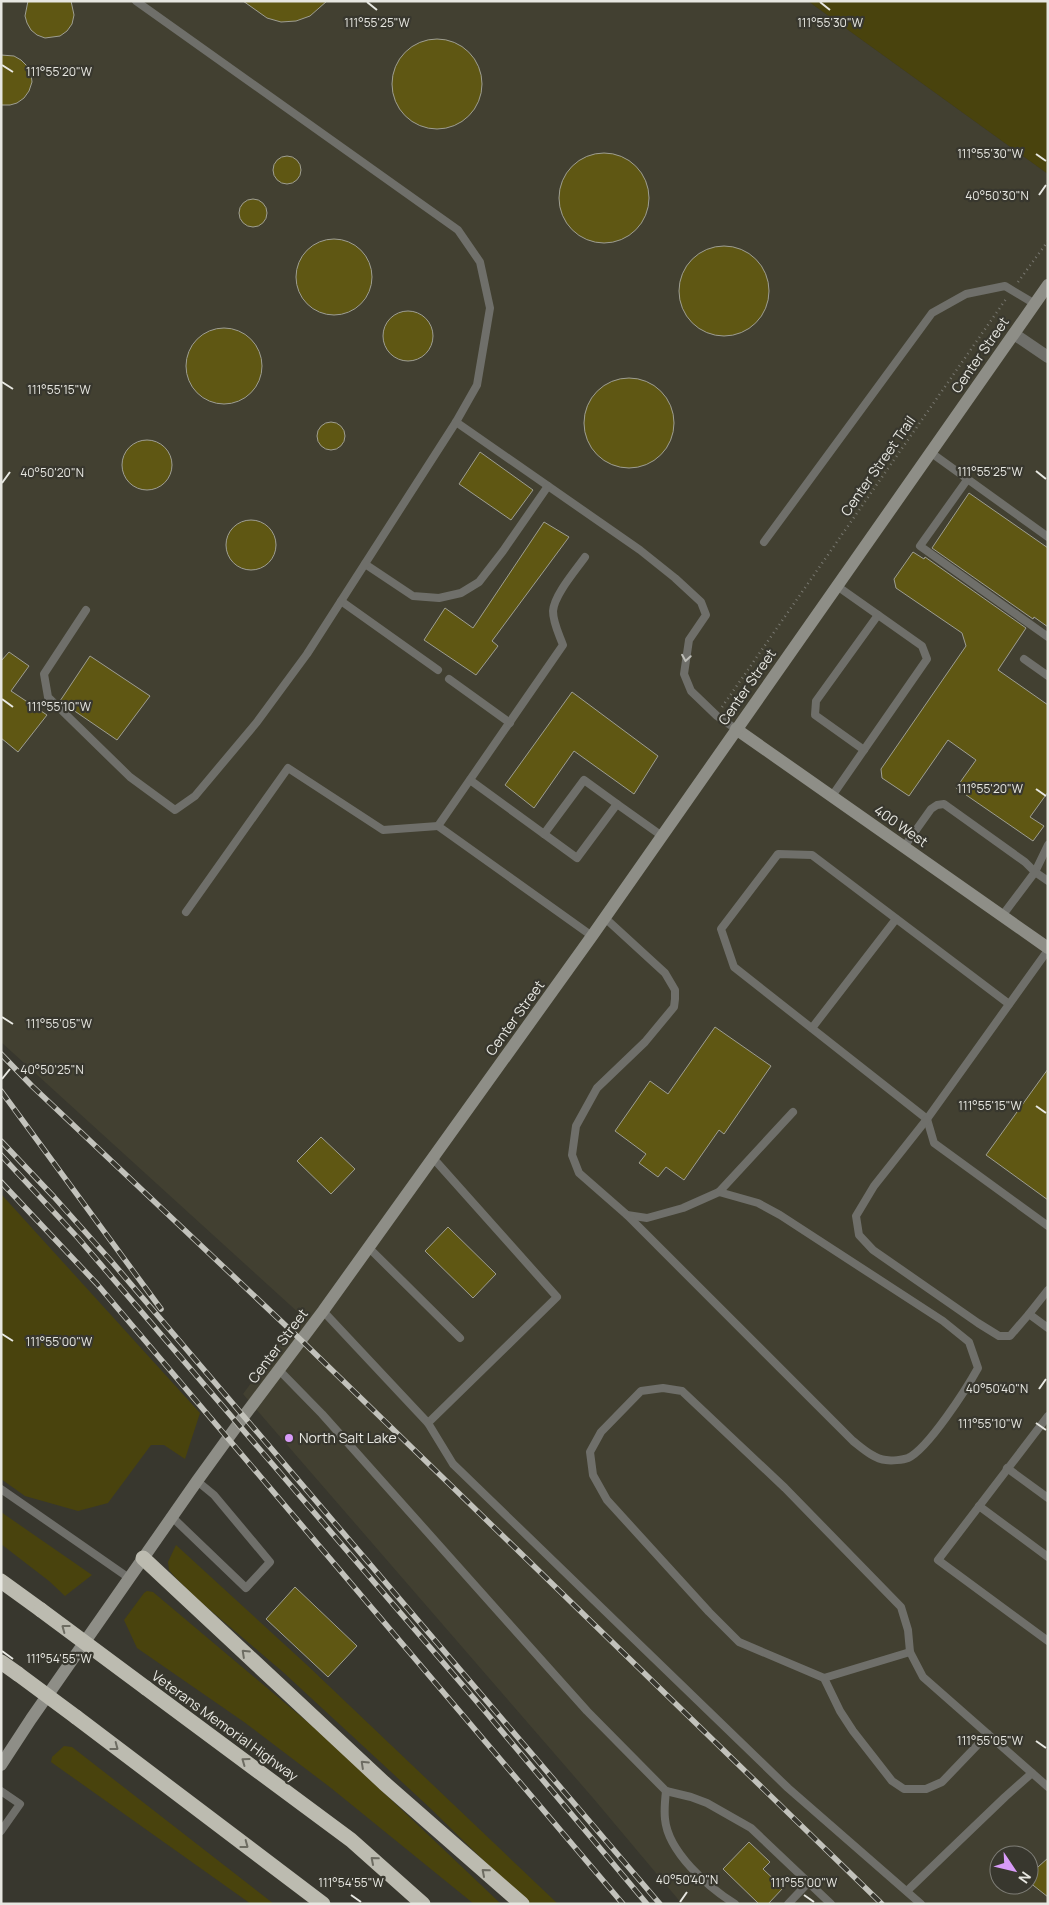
<svg xmlns="http://www.w3.org/2000/svg" width="1049" height="1905" font-family="Manrope,sans-serif">
	<style>
		.built { fill: #424031; fill-rule: evenodd }
		.green { fill: #49430d }
		.building { fill: #5f5713; stroke: #9e9e92 }
		.lines { fill: none; stroke-linecap: round; stroke-linejoin: round }
		.path { stroke: #797871; stroke-width: 2.5; stroke-dasharray: 1 4; stroke-linecap: butt }
		.lane { stroke: #6f6f6a; stroke-width: 8 }
		.street { stroke: #6f6f6a; stroke-width: 12 }
		.secondary { stroke: #8e8e87; stroke-width: 12 }
		.highway { stroke: #bcbbb0; stroke-width: 15 }
		.rail-casing { stroke: #c2c2bb; stroke-width: 5.5 }
		.rail { stroke: #38372e; stroke-width: 4; stroke-dasharray: 11; stroke-linecap: butt }
		.highway-bridge { stroke: #bcbbb0; stroke-width: 15 }
		.oneway { stroke: #bdbdb7 }
		.oneway2 { stroke: #6d6c62 }
		.ticks { fill: none; stroke: #e7e7e1; stroke-width: 2 }
		.poi-dot { fill: #d89bf8; stroke: #38372e; stroke-width: 2 }
		.labels { text-anchor: middle; stroke-width: 4.5; stroke-linejoin: round; paint-order: stroke }
		.street-label { font-size: 14px; fill: #e7e7e1; stroke: #38372e }
		.poi-label { font-size: 14px; fill: #e7e7e1; stroke: #38372e; text-anchor: start }
		.ticks-label { font-size: 12px; text-anchor: middle; fill: #e7e7e1; stroke: #38372e; stroke-width: 4.5; stroke-linejoin: round; paint-order: stroke }
	</style>
	<rect width="100%" height="100%" fill="#38372e"/>
	<path class="built" d="M1,1H808L1048,174V1904H682L593,1798L243,1394L301,1315L1,1042ZM999,1855H1029V1885H999Z"/>
	<g class="green">
		<polygon points="808,1 1048,1 1048,174"/>
		<polygon points="1,1194 200,1413 185,1459 164,1445 151,1445 108,1503 78,1511 25,1496 1,1479"/>
		<polygon points="1,1512 92,1575 65,1596 49,1581 1,1544"/>
		<polygon points="176,1545 308,1666 558,1904 528,1904 429,1807 283,1672 196,1598 175,1577 169,1570 168,1562"/>
		<polygon points="147,1591 153,1592 323,1735 501,1904 474,1904 331,1788 244,1722 137,1648 124,1620 144,1593"/>
		<polygon points="64,1746 72,1747 274,1904 251,1904 51,1762 52,1757"/>
	</g>
	<g class="building">
		<polygon points="28,1 71,1 74,15 72,24 67,31 60,36 45,38 37,35 31,30 27,23 25,16"/>
		<polygon points="243,1 327,1 310,16 296,21 281,22 267,18"/>
		<circle cx="437" cy="84" r="45"/>
		<polygon points="1,55 14,56 21,60 27,66 31,74 32,82 29,91 24,98 17,103 10,105 1,105"/>
		<circle cx="604" cy="198" r="45"/>
		<circle cx="287" cy="170" r="14"/>
		<circle cx="253" cy="213" r="14"/>
		<circle cx="334" cy="277" r="38"/>
		<circle cx="724" cy="291" r="45"/>
		<circle cx="408" cy="336" r="25"/>
		<circle cx="224" cy="366" r="38"/>
		<circle cx="629" cy="423" r="45"/>
		<circle cx="331" cy="436" r="14"/>
		<circle cx="147" cy="465" r="25"/>
		<polygon points="480,452 533,490 511,520 459,484"/>
		<polygon points="969,493 1048,548 1048,627 1034,617 1033,619 932,548"/>
		<circle cx="251" cy="545" r="25"/>
		<polygon points="544,522 569,537 492,641 498,646 476,675 424,640 445,608 473,628"/>
		<polygon points="913,552 924,559 925,557 1026,628 998,670 1048,705 1048,792 1030,817 1044,826 1033,841 956,788 976,760 948,740 909,796 882,778 881,769 966,646 962,633 896,588 894,579"/>
		<polygon points="9,652 29,666 11,691 47,715 18,752 1,738 1,661"/>
		<polygon points="90,656 150,696 117,740 60,701"/>
		<polygon points="572,692 658,756 634,794 574,751 534,808 505,785"/>
		<polygon points="715,1027 771,1066 724,1134 719,1130 684,1180 666,1167 658,1177 639,1163 646,1154 615,1131 650,1081 668,1094"/>
		<polygon points="1048,1069 1048,1200 986,1155"/>
		<polygon points="321,1137 355,1169 331,1194 297,1161"/>
		<polygon points="448,1227 496,1274 473,1298 425,1251"/>
		<polygon points="295,1587 357,1646 328,1677 266,1619"/>
		<polygon points="749,1842 770,1862 763,1869 783,1888 768,1904 759,1904 723,1869"/>
		<polygon points="1048,1858 1048,1897 1029,1882 1029,1875"/>
	</g>
	<g class="lines">
		<g class="path">
			<polyline points="1018,282 1048,241"/>
			<polyline points="722,707 1006,299"/>
		</g>
		<g class="lane">
			<polyline points="456,422 640,550 675,578 701,602 706,615 689,640 684,674 691,691 717,716 736,729"/>
			<polyline points="930,452 1048,537"/>
			<polyline points="967,480 920,546 1048,637"/>
			<polyline points="764,542 932,313 966,294 1005,286 1035,304"/>
			<path d="M585,557C576,570 554,595 553,611C553,623 559,634 563,645L438,826L592,936"/>
			<polyline points="365,564 413,596 439,598 461,593 479,582 503,551 548,486"/>
			<polyline points="341,601 438,670"/>
			<polyline points="86,610 44,674 48,697 130,777 175,810 195,796 257,722 307,654 456,422 477,385 490,308 480,262 458,230 136,1"/>
			<polyline points="1024,659 1048,676"/>
			<polyline points="449,679 510,723"/>
			<polyline points="864,750 815,715 816,701 878,615"/>
			<polyline points="470,780 577,858 617,804 662,836"/>
			<polyline points="832,796 927,659 922,646 837,586"/>
			<polyline points="544,834 584,780 617,804"/>
			<polyline points="1048,845 1035,872 1048,881"/>
			<polyline points="904,847 931,809 937,805 944,804 1025,862 1035,872 1002,916"/>
			<polyline points="186,912 288,768 383,830 438,826"/>
			<polyline points="605,918 665,973 675,990 675,999 674,1007 645,1042 597,1088 576,1126 572,1155 579,1173 627,1215 647,1218 683,1208 719,1192 793,1112"/>
			<polyline points="1009,1004 812,855 778,854 721,929 734,967 927,1119 934,1143 1048,1226"/>
			<polyline points="812,1028 896,919"/>
			<path d="M627,1215L853,1441C862,1448 874,1459 886,1460C891,1461 903,1460 908,1458C928,1449 967,1388 978,1368L969,1342L943,1321L780,1215L758,1203L719,1192"/>
			<polyline points="369,1248 460,1338"/>
			<polyline points="1048,1290 1029,1314 1048,1328"/>
			<polyline points="323,1311 428,1423 557,1297 433,1158"/>
			<polyline points="1029,1314 1010,1336 999,1336 978,1323 873,1250 859,1235 856,1216 874,1186 927,1119 1048,950"/>
			<polyline points="278,1369 322,1414 587,1711 666,1791 691,1797 707,1803 751,1828 831,1904"/>
			<polyline points="1048,1416 938,1560 1048,1641"/>
			<polyline points="428,1423 453,1464 788,1788 921,1904"/>
			<polyline points="1007,1468 1048,1498"/>
			<polyline points="1,1489 129,1578"/>
			<polyline points="979,1506 1048,1557"/>
			<polyline points="172,1517 246,1588 270,1562 214,1495 197,1481"/>
			<polyline points="824,1678 910,1652"/>
			<polyline points="988,1734 942,1782 926,1789 904,1789 892,1781 853,1731 840,1711 824,1678 739,1642 709,1612 607,1500 593,1475 590,1452 601,1432 641,1391 663,1388 682,1391 785,1488 901,1607 908,1630 910,1652 923,1677 1048,1787"/>
			<polyline points="1,1791 20,1804 1,1831"/>
			<path d="M666,1791C665,1800 664,1810 665,1819C668,1852 708,1887 735,1904"/>
			<polyline points="907,1891 1005,1797 1032,1773"/>
			<polyline points="788,1904 808,1883"/>
		</g>
		<polyline class="street" points="1014,334 1048,357"/>
		<g class="secondary">
			<polyline points="736,729 1048,948"/>
			<polyline points="1,1765 31,1719 197,1481 244,1416 323,1311 592,936 1048,285"/>
		</g>
		<g class="highway">
			<polyline points="143,1558 384,1783 522,1904"/>
			<polyline points="1,1581 41,1610"/>
			<polyline points="1,1662 18,1674"/>
			<polyline points="146,1688 351,1840 423,1904"/>
			<polyline points="76,1717 323,1904"/>
		</g>
		<g class="rail-casing">
			<g id="rail">
				<polyline points="1,1054 32,1086 301,1340 882,1904"/>
				<polyline points="1,1091 161,1309"/>
				<polyline points="1,1141 54,1197 112,1262 660,1904"/>
				<polyline points="1,1155 78,1238 484,1710 647,1904"/>
				<polyline points="1,1182 97,1284 623,1904"/>
			</g>
		</g>
		<use href="#rail" class="rail"/>
		<g class="highway-bridge">
			<polyline points="41,1610 146,1688"/>
			<polyline points="18,1674 76,1717"/>
		</g>
	</g>
	<defs><path id="oneway-chevron" d="M-2-3.5L2.5 0L-2 3.5" fill="none" stroke-width="1.6" stroke-linecap="round" stroke-linejoin="round" transform="scale(1.25)"/></defs>
	<use class="oneway" href="#oneway-chevron" transform="translate(686 658) rotate(99)"/>
	<g class="oneway2">
		<use href="#oneway-chevron" transform="translate(65 1628) rotate(-143)"/>
		<use href="#oneway-chevron" transform="translate(245 1653) rotate(-137)"/>
		<use href="#oneway-chevron" transform="translate(115 1747) rotate(37)"/>
		<use href="#oneway-chevron" transform="translate(245 1761) rotate(-144)"/>
		<use href="#oneway-chevron" transform="translate(364 1764) rotate(-137)"/>
		<use href="#oneway-chevron" transform="translate(245 1845) rotate(37)"/>
		<use href="#oneway-chevron" transform="translate(374 1860) rotate(-139)"/>
		<use href="#oneway-chevron" transform="translate(485 1872) rotate(-139)"/>
	</g>
	<path class="ticks" d="M367,2L377,10M820,2L830,10M2,65L13,72M1036,154L1046,161M1039,195L1046,185M2,382L13,389M1036,471L1046,479M2,483L10,472M2,699L13,707M1036,789L1046,796M2,1017L13,1024M2,1079L10,1069M1036,1106L1046,1113M2,1334L13,1341M1039,1389L1046,1379M1036,1423L1046,1430M2,1651L13,1659M1036,1741L1046,1748M351,1895L361,1902M804,1895L814,1902M680,1902L687,1892"/>
	<circle class="poi-dot" cx="289" cy="1438" r="5"/>
	<g class="labels">
		<g class="street-label">
			<text transform="translate(980 355) rotate(-55)" y="5">Center Street</text>
			<text transform="translate(878 466) rotate(-55)" y="5">Center Street Trail</text>
			<text transform="translate(747 687) rotate(-55)" y="5">Center Street</text>
			<text transform="translate(901 826) rotate(35)" y="5">400 West</text>
			<text transform="translate(515 1018) rotate(-54)" y="5">Center Street</text>
			<text transform="translate(278 1346) rotate(-53)" y="5">Center Street</text>
			<text transform="translate(225 1726) rotate(36)" y="5">Veterans Memorial Highway</text>
		</g>
		<g class="poi-label">
			<text x="299" y="1443">North Salt Lake</text>
		</g>
	</g>
	<g class="ticks-label">
		<text x="377" y="27">111°55'25"W</text>
		<text x="830" y="27">111°55'30"W</text>
		<text x="59" y="76">111°55'20"W</text>
		<text x="990" y="158">111°55'30"W</text>
		<text x="997" y="200">40°50'30"N</text>
		<text x="59" y="394">111°55'15"W</text>
		<text x="990" y="476">111°55'25"W</text>
		<text x="52" y="477">40°50'20"N</text>
		<text x="59" y="711">111°55'10"W</text>
		<text x="990" y="793">111°55'20"W</text>
		<text x="59" y="1028">111°55'05"W</text>
		<text x="52" y="1074">40°50'25"N</text>
		<text x="990" y="1110">111°55'15"W</text>
		<text x="59" y="1346">111°55'00"W</text>
		<text x="997" y="1393">40°50'40"N</text>
		<text x="990" y="1428">111°55'10"W</text>
		<text x="59" y="1663">111°54'55"W</text>
		<text x="990" y="1745">111°55'05"W</text>
		<text x="687" y="1884">40°50'40"N</text>
		<text x="351" y="1887">111°54'55"W</text>
		<text x="804" y="1887">111°55'00"W</text>
	</g>
	<rect width="1049" height="1905" fill="none" stroke="#e7e7e1" stroke-width="5"/>
	<g transform="translate(1014 1870) rotate(125)"><circle r="24" fill="#38372e" stroke="#7e7d76"/>
	<path d="M0-4L9 19L0 12L-9 19Z" fill="#d89bf8"/>
	<text y="-8" font-size="14" font-weight="bold" text-anchor="middle" fill="#e7e7e1">N</text>
	</g>
</svg>
